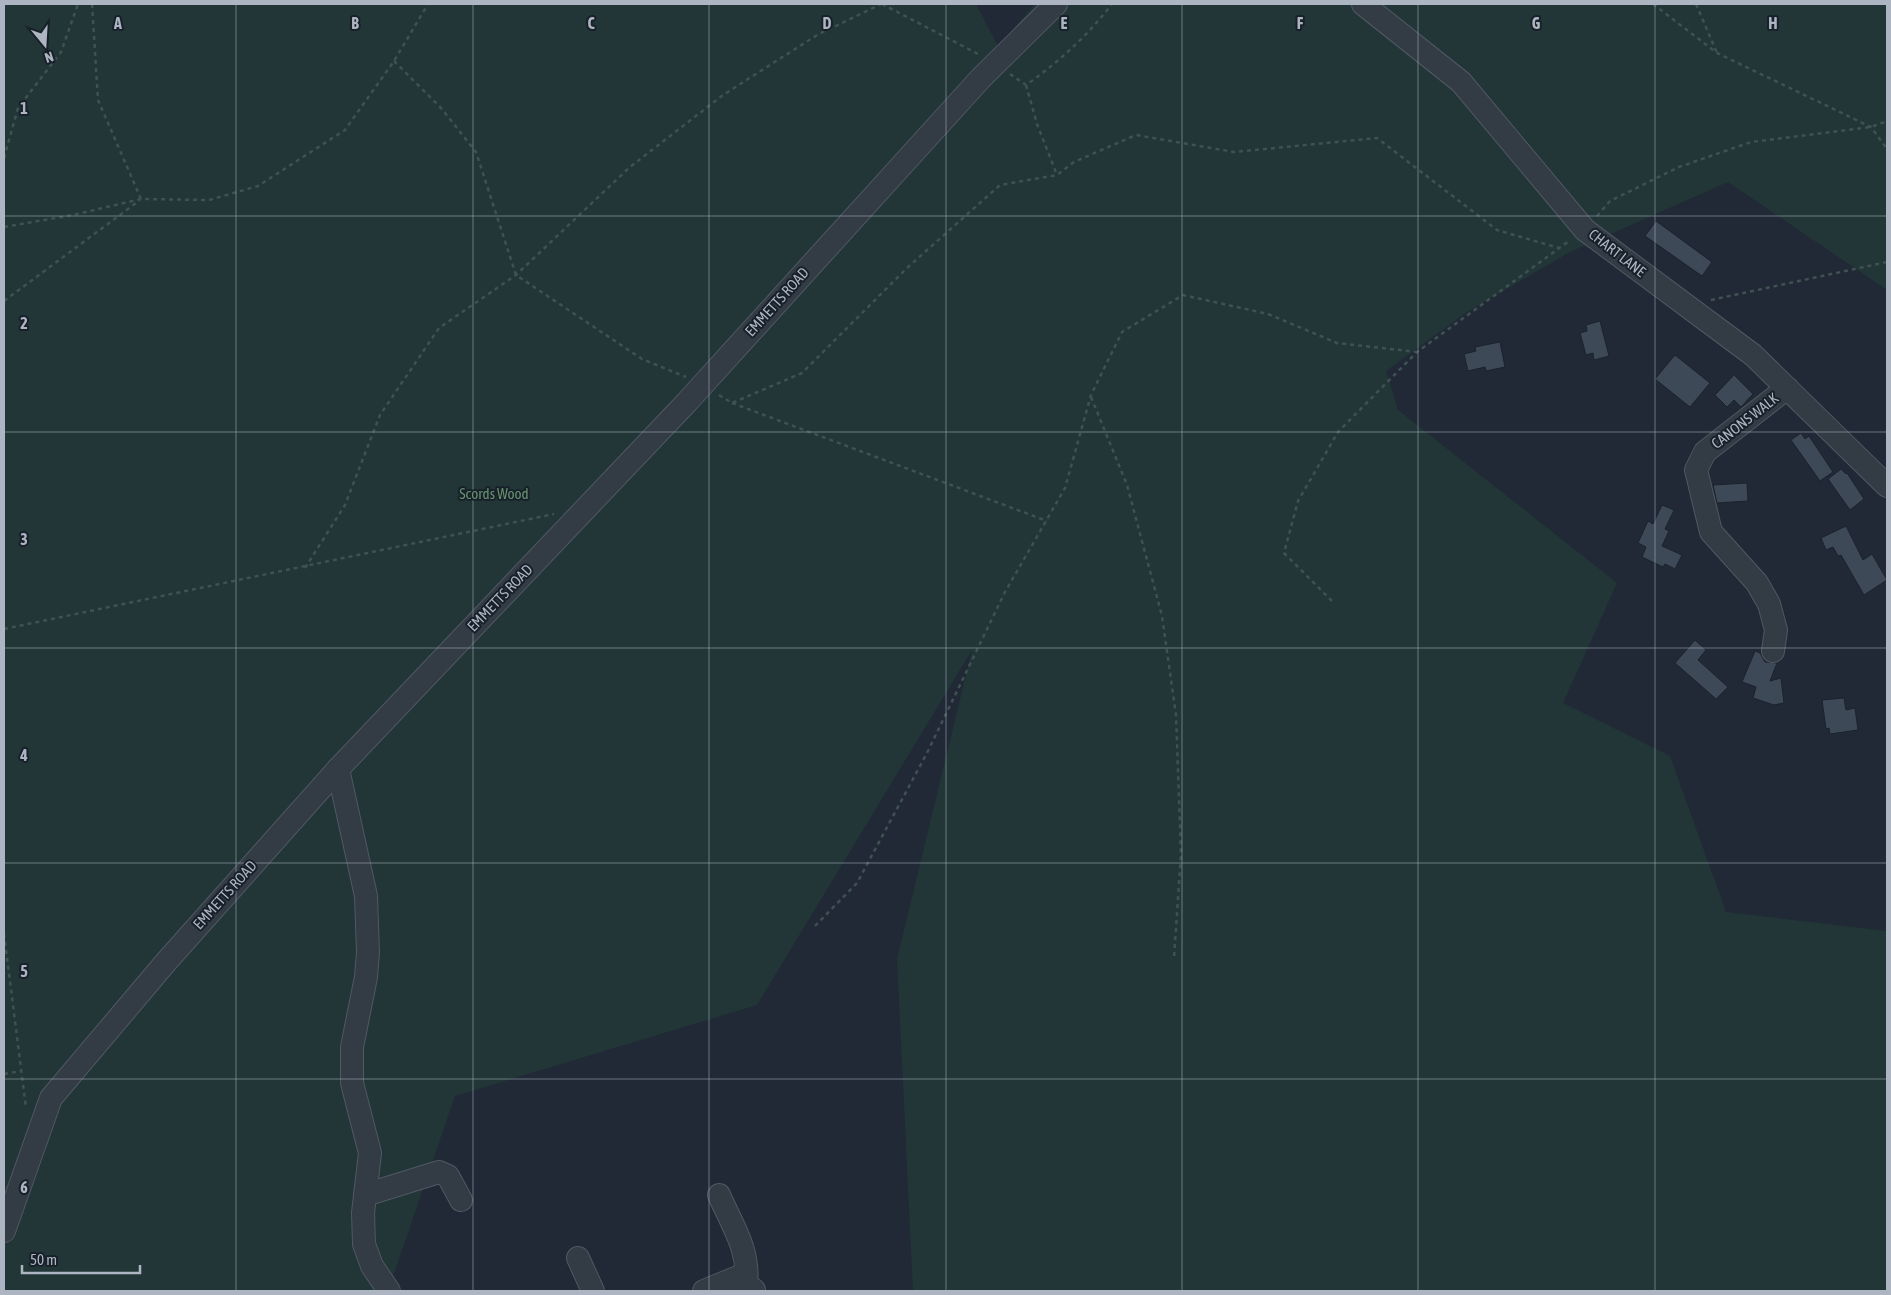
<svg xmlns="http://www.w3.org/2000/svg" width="1891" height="1295" font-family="'Asap Condensed',sans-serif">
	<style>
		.green { fill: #223637 }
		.building { fill: #3e4957; stroke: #1a222c }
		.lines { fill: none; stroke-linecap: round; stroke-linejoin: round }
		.minor-casing { stroke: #505864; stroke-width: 24 }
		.path { stroke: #3f5153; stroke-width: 2.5; stroke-dasharray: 4 4; stroke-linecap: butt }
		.minor { stroke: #333b45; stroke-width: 22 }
		.grid { fill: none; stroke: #adb5c3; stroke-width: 1; stroke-opacity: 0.55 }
		.labels { text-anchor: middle; stroke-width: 4; stroke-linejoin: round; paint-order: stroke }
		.street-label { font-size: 15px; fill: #adb5c3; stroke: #18202a }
		.park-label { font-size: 15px; fill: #66926f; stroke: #18202a }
		.grid-label { font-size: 16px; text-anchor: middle; font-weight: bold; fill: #adb5c3; stroke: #18202a; stroke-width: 4; stroke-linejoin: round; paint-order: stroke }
	</style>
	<rect width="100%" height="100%" fill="#202935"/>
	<polygon class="green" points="4,4 976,4 998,46 1035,4 1887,4 1887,290 1728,182 1570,252 1467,312 1386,371 1398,410 1617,583 1563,703 1670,756 1726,912 1887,931 1887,1291 913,1291 897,959 972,650 757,1005 455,1096 388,1291 4,1291"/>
	<g class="building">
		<polygon points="1656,221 1712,262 1702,276 1645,236"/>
		<polygon points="1600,321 1609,356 1594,360 1593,353 1586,355 1580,333 1587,331 1586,325"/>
		<polygon points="1500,342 1505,367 1486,371 1485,367 1468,371 1464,354 1476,351 1475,347"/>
		<polygon points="1675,355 1710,383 1690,407 1655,379"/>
		<polygon points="1734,375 1753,394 1741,407 1734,400 1727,407 1715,395"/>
		<polygon points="1801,433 1805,439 1809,436 1833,472 1820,481 1791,440"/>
		<polygon points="1841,469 1846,474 1847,473 1864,499 1850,510 1828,479"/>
		<polygon points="1747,483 1748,501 1717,503 1713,485"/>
		<polygon points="1662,505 1674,510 1665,529 1669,531 1662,546 1682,555 1675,569 1665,564 1663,567 1642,557 1646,547 1638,543 1648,521 1653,524"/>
		<polygon points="1846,526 1863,560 1872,554 1887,580 1864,595 1841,555 1838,556 1833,547 1826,550 1821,538"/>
		<polygon points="1695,640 1706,650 1698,660 1728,687 1716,699 1675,663"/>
		<polygon points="1755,651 1760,653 1765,662 1777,663 1770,681 1781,678 1784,703 1774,705 1753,698 1756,687 1742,682"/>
		<polygon points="1844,698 1846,710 1855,708 1858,730 1830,734 1829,728 1826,729 1822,700"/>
	</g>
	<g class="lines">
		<g class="minor-casing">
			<g id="minor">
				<polyline points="1363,4 1461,82 1585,230 1753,355 1887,486"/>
				<polyline points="1773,651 1776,630 1769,604 1757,583 1711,532 1696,470 1705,452 1787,388"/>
				<polyline points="338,769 366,896 368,952 366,977 352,1047 352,1083 370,1153 363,1213 364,1244 372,1266 389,1291"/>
				<polyline points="365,1195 439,1172 448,1176 461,1200"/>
				<path d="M719,1195C732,1225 750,1250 746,1284"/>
				<polyline points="4,1231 51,1098 166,962 338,769 687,402 981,78 1056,4"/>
				<polyline points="578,1258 593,1291"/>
				<polyline points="704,1291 738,1277 754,1290"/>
			</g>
		</g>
		<g class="path">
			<polyline points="92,4 98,100 141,199"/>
			<polyline points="882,4 978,54"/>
			<polyline points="1653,4 1717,53 1871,127 1887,149"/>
			<polyline points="1696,4 1717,53"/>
			<polyline points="394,61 441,108 476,152 516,275 642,359 686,377"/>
			<path d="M1010,74L1026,85C1059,62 1087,36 1112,4"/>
			<polyline points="1026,85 1037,124 1057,175"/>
			<polyline points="4,158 18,108 61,52 78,4"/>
			<polyline points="1597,216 1610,201 1679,167 1751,142 1871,127 1887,121"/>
			<polyline points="4,227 73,215 141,199 209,200 258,186 345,130 394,61 428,4"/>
			<polyline points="1711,300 1887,262"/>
			<polyline points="4,301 140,200"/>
			<polyline points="719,395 732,403 802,373 907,268 1000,185 1057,175 1074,162 1136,135 1234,152 1377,138 1497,230 1559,248"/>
			<polyline points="1091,397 1127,485 1162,616 1176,715 1181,854 1174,958"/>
			<polyline points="732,403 1047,521"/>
			<polyline points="305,568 345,505 380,415 439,328 516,275 630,167 723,95 817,35 881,4"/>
			<polyline points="1332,601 1284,553 1298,501 1338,432 1417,352 1569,241"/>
			<polyline points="4,629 554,514"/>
			<polyline points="815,926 857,883 927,753 1005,592 1065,488 1091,395 1122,332 1183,295 1268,314 1337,343 1417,352"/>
			<polyline points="4,934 26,1108"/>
			<polyline points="4,1074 21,1071"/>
		</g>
		<use href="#minor" class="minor"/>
	</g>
	<path class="grid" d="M236,4V1291M473,4V1291M709,4V1291M946,4V1291M1182,4V1291M1418,4V1291M1655,4V1291M4,216H1887M4,432H1887M4,648H1887M4,863H1887M4,1079H1887"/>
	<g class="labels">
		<g class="street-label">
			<text transform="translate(1617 253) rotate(38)" y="5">CHART LANE</text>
			<text transform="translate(777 302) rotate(-48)" y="5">EMMETTS ROAD</text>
			<text transform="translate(1745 421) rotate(-38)" y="5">CANONS WALK</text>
			<text transform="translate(500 598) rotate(-46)" y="5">EMMETTS ROAD</text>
			<text transform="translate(225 895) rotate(-48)" y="5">EMMETTS ROAD</text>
		</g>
		<g class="park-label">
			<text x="494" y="499">Scords Wood</text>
		</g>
	</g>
	<g class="grid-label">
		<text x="118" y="29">A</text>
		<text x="355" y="29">B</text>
		<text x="591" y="29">C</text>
		<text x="827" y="29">D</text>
		<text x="1064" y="29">E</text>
		<text x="1300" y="29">F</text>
		<text x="1536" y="29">G</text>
		<text x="1773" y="29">H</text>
		<text x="24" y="114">1</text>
		<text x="24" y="329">2</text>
		<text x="24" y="545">3</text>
		<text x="24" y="761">4</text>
		<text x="24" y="977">5</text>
		<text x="24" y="1193">6</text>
	</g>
	<rect width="1891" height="1295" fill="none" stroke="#adb5c3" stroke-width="10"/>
	<g transform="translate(45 45) rotate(162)" stroke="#18202a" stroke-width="4" paint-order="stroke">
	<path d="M0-4L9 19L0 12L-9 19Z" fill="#adb5c3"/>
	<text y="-8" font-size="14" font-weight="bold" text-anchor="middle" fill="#adb5c3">N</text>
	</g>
	<path d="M22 1265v8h118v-8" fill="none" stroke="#adb5c3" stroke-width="2.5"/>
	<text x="30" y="1265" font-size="15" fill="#adb5c3" stroke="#18202a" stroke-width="4" paint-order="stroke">50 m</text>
</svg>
